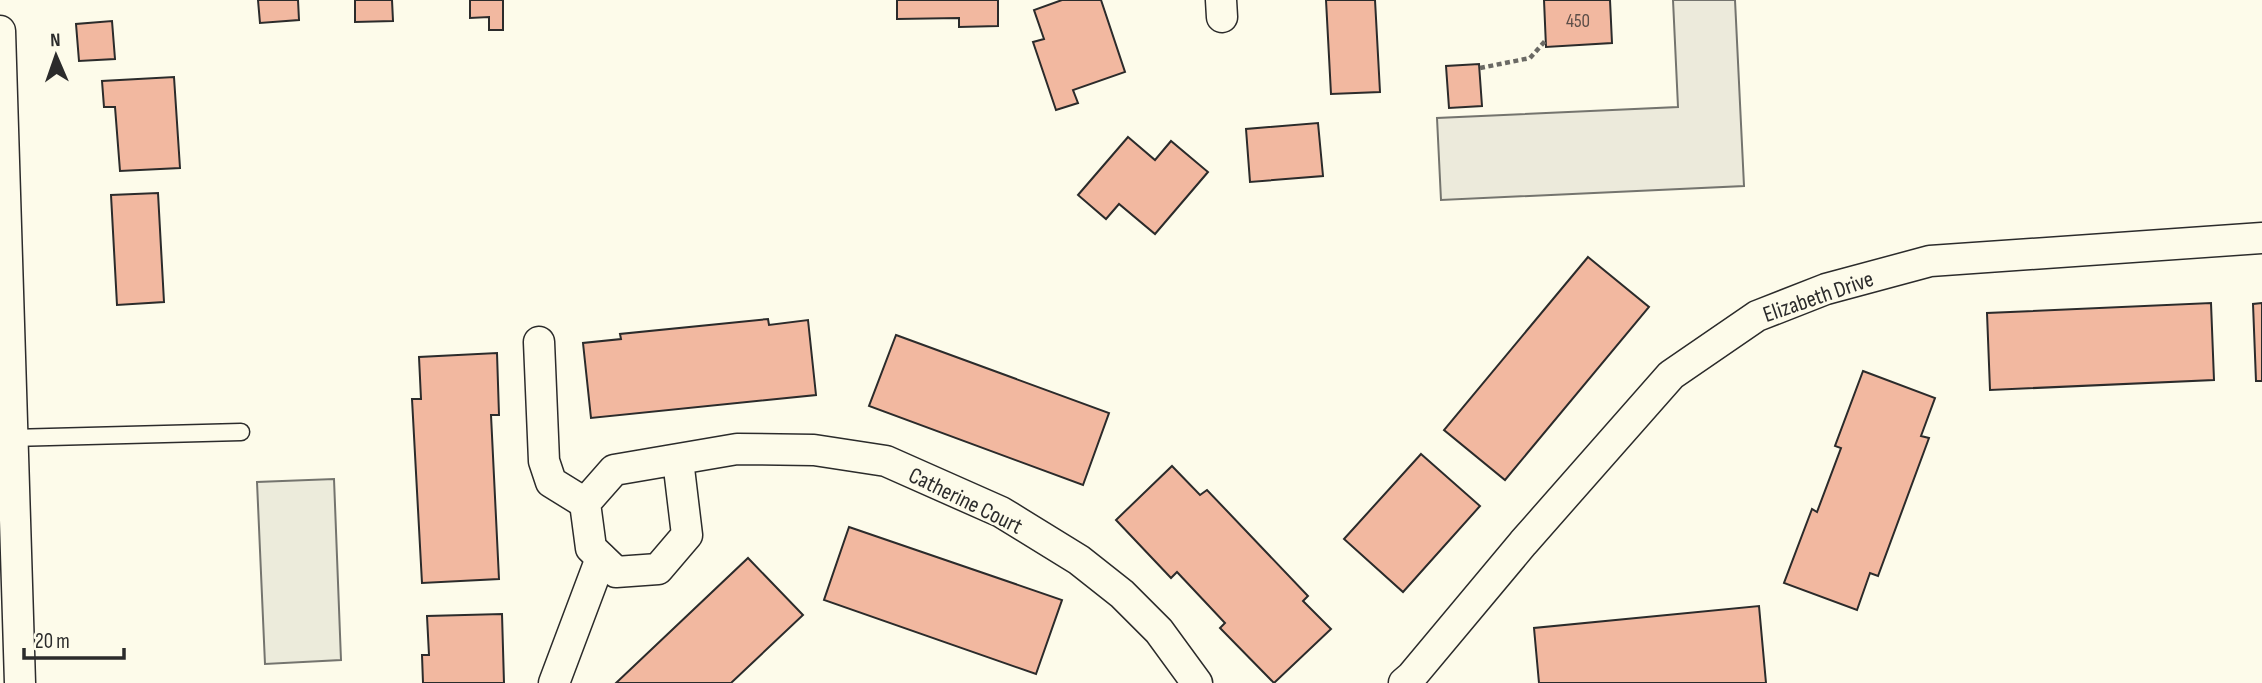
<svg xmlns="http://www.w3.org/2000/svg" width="2262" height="683" font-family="'Sofia Sans Condensed',sans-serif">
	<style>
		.green { fill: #ecebdb; stroke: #74746e; stroke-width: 2 }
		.parking { fill: #eceadb; stroke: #74746e; stroke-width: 2 }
		.building { fill: #f2b8a0; stroke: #2b2b2b; stroke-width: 2 }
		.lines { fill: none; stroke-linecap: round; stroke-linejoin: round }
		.lane-casing { stroke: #2b2b2b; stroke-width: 19 }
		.street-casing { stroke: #2b2b2b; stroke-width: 33 }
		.path { stroke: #6a6964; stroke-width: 4.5; stroke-dasharray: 5 3.5; stroke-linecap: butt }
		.lane { stroke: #fdfbea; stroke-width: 16 }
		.street { stroke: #fdfbea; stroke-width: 30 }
		.labels { text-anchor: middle; stroke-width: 5; stroke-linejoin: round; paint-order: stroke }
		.number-label { font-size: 19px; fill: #5d4e48 }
		.street-label { font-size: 23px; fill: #2b2b2b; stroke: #fdfbea }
	</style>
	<rect width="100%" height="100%" fill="#fdfbea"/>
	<polygon class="green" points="334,479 341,660 265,664 257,482"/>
	<polygon class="parking" points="1673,0 1735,0 1744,186 1441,200 1437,118 1678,107"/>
	<g class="building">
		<polygon points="258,0 298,0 299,20 260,23"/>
		<polygon points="355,0 392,0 393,21 355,22"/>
		<polygon points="470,0 503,0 503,30 489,30 489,17 470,18"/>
		<polygon points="897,0 998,0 998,26 959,27 959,18 897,19"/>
		<polygon points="1062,0 1101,0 1125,72 1073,90 1078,103 1056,110 1033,42 1044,39 1034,10"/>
		<polygon points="1326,0 1375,0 1380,92 1331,94"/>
		<polygon points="1544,0 1610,0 1612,43 1546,47"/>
		<polygon points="112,21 115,59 79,61 76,24"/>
		<polygon points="1479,64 1482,106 1449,108 1446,66"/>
		<polygon points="174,77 180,168 120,171 115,107 104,107 102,81"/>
		<polygon points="1318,123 1323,176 1250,182 1246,129"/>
		<polygon points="1128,137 1155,160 1171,141 1208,172 1155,234 1119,204 1106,219 1078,195"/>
		<polygon points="158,193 164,302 117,305 111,195"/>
		<polygon points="1588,257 1649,307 1505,480 1444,430"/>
		<polygon points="2211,303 2214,380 1990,390 1987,313"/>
		<polygon points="2262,303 2262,381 2256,381 2253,304"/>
		<polygon points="768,319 769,325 808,320 816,395 591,418 583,343 621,339 620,334"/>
		<polygon points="896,335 1109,413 1083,485 869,406"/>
		<polygon points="497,353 499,415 491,415 499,579 422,583 412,399 421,399 419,357"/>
		<polygon points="1863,371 1935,398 1921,436 1929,438 1878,576 1870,573 1857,610 1784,583 1812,509 1817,512 1841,448 1835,446"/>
		<polygon points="1421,454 1480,506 1403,592 1344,539"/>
		<polygon points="1172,466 1200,495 1207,490 1308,596 1303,601 1331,629 1274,683 1220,628 1225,623 1177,572 1171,578 1116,520"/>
		<polygon points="849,527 1062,600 1036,674 824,600"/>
		<polygon points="748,558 803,615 731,683 616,683"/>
		<polygon points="1759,606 1766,683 1539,683 1534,628"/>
		<polygon points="502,614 504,683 423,683 422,655 429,655 427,616"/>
	</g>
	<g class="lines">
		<g class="lane-casing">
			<polyline id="lane" points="11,438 241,432"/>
		</g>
		<g class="street-casing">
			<g id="street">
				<polyline points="1221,0 1222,17"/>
				<polyline points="0,31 20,683"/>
				<polyline points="539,342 544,461 551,482 585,503"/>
				<polyline points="678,460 687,535 658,569 616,572 591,548 585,503 614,470 737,449 814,450 886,461 1001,512 1079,560 1122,594 1159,631 1197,683"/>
				<polyline points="554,683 601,558"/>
				<polyline points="1404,683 1411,677 1523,543 1671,375 1757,316 1826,289 1930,261 2262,238"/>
			</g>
		</g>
		<polyline class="path" points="1480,68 1530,58 1546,40"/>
		<use href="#lane" class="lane"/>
		<use href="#street" class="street"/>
	</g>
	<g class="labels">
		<g class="number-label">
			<text x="1578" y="27">450</text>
		</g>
		<g class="street-label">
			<text transform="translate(1818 296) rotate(-19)" y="8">Elizabeth Drive</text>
			<text transform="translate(966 500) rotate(26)" y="8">Catherine Court</text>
		</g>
	</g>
	<g transform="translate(56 56) rotate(358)" stroke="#fdfbea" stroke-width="5" paint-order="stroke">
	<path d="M0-5L12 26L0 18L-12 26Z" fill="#2b2b2b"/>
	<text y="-10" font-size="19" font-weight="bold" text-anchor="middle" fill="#2b2b2b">N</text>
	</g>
	<path d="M24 648v10h100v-10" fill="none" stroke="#2b2b2b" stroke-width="3.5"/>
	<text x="35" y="648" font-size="21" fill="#2b2b2b" stroke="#fdfbea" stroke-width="5" paint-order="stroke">20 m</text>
</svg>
